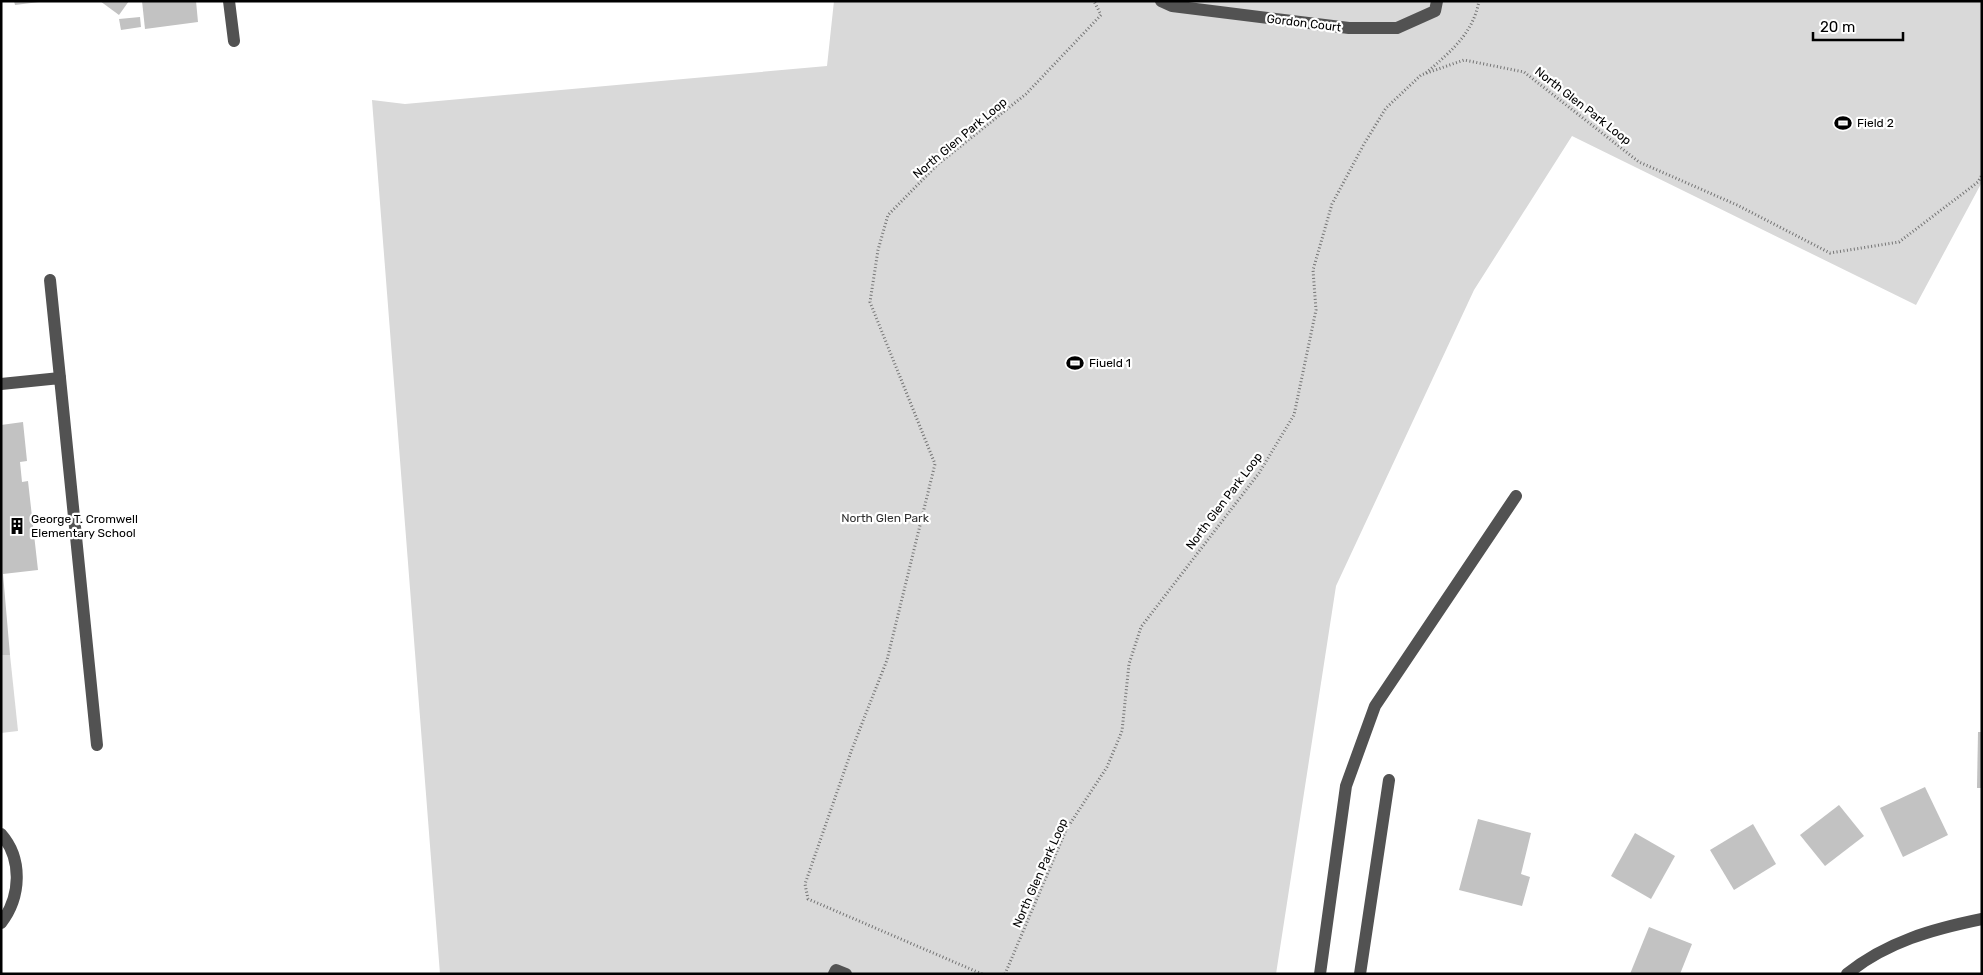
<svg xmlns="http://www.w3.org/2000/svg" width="1983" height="975" font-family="Rubik,sans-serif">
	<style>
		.green { fill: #d9d9d9 }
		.building { fill: #c2c2c2 }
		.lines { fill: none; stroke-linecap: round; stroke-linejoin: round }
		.path { stroke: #747474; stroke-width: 3; stroke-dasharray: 1 2.5; stroke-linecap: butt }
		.minor { stroke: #525252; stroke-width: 12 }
		.labels { text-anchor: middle; stroke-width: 4.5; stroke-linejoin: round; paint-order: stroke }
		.street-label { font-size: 12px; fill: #000; stroke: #fff }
		.poi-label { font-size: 12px; fill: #000; stroke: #fff; text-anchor: start }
		.park-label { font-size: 12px; fill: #303030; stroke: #fff }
	</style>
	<rect width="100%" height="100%" fill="#fff"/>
	<g class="green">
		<polygon points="834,1 1982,1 1982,182 1916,305 1572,136 1474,290 1336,586 1276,974 440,974 372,100 405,104 827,66"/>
		<polygon points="1,655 10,655 18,731 1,733"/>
	</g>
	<g class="building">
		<polygon points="14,1 39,1 39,2 15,5"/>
		<polygon points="100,1 129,1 119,15"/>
		<polygon points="142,1 196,1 198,22 145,29"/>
		<polygon points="140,17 141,27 121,30 119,19"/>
		<polygon points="23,422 27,461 20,462 22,482 28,481 38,570 3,574 10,655 1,655 1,425"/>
		<polygon points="1978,732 1982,732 1982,788 1977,788"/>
		<polygon points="1925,787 1948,835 1903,857 1880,808"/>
		<polygon points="1839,805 1864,836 1825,866 1800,835"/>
		<polygon points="1478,819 1531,833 1521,874 1530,877 1522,906 1459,890"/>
		<polygon points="1753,824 1776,864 1734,890 1710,850"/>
		<polygon points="1635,833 1675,856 1651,899 1611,876"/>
		<polygon points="1649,927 1692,944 1680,974 1630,974"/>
	</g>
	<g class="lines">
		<g class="path">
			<path d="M1426,73C1450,52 1473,34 1479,1"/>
			<polyline points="982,974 808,899 805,884 852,749 887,660 935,464 870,302 878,250 888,215 937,165 1026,94 1101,15 1094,1"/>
			<polyline points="1005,974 1066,830 1107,767 1122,731 1129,664 1141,627 1259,473 1294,415 1316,310 1313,270 1332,204 1364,144 1386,108 1421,75 1464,60 1524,72 1639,162 1737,205 1830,253 1899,242 1978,182 1982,175"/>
		</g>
		<g class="minor">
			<polyline points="229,1 234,41"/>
			<polyline points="1161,1 1172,6 1349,28 1397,28 1435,11 1437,1"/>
			<polyline points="50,280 60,378"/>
			<polyline points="1,384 60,378 97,745"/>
			<path d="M1,834C23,859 21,897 1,923"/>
			<polyline points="834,974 836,970 846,974"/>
			<polyline points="1320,974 1346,786 1375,706 1516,496"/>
			<polyline points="1360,974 1389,780"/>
			<path d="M1847,974C1886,942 1933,929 1982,919"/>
		</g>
	</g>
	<defs>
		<g id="stadium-bare" transform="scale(1.35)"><path d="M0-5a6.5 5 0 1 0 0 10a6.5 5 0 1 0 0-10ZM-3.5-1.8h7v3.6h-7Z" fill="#000" stroke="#fff" stroke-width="2.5" paint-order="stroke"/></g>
		<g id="building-bare" transform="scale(1.35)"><path d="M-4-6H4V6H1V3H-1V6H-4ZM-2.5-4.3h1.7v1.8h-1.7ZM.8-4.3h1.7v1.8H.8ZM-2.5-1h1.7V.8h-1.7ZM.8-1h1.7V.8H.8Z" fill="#000" stroke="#fff" stroke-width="2.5" paint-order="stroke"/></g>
	</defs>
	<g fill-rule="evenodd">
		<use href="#stadium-bare" x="1843" y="123"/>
		<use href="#stadium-bare" x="1075" y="363"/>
		<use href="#building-bare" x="17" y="526"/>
	</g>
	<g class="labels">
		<g class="street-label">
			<text transform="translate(1304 23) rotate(7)" y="4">Gordon Court</text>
			<text transform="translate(1583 106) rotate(38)" y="4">North Glen Park Loop</text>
			<text transform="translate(960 138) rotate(-40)" y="4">North Glen Park Loop</text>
			<text transform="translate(1224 501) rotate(-53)" y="4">North Glen Park Loop</text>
			<text transform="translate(1040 873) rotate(-66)" y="4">North Glen Park Loop</text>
		</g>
		<g class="poi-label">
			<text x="1857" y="127">Field 2</text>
			<text x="1089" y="367">Fiueld 1</text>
			<text x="31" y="523">George T. Cromwell<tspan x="31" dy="14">Elementary School</tspan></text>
		</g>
		<g class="park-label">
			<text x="885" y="522">North Glen Park</text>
		</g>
	</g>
	<rect width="1983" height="975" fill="none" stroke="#000000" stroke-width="5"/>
	<path d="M1813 32v8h90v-8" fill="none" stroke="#000000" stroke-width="2.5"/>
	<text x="1820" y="32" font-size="15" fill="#000000" stroke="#ffffff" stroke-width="4" paint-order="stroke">20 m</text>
</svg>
